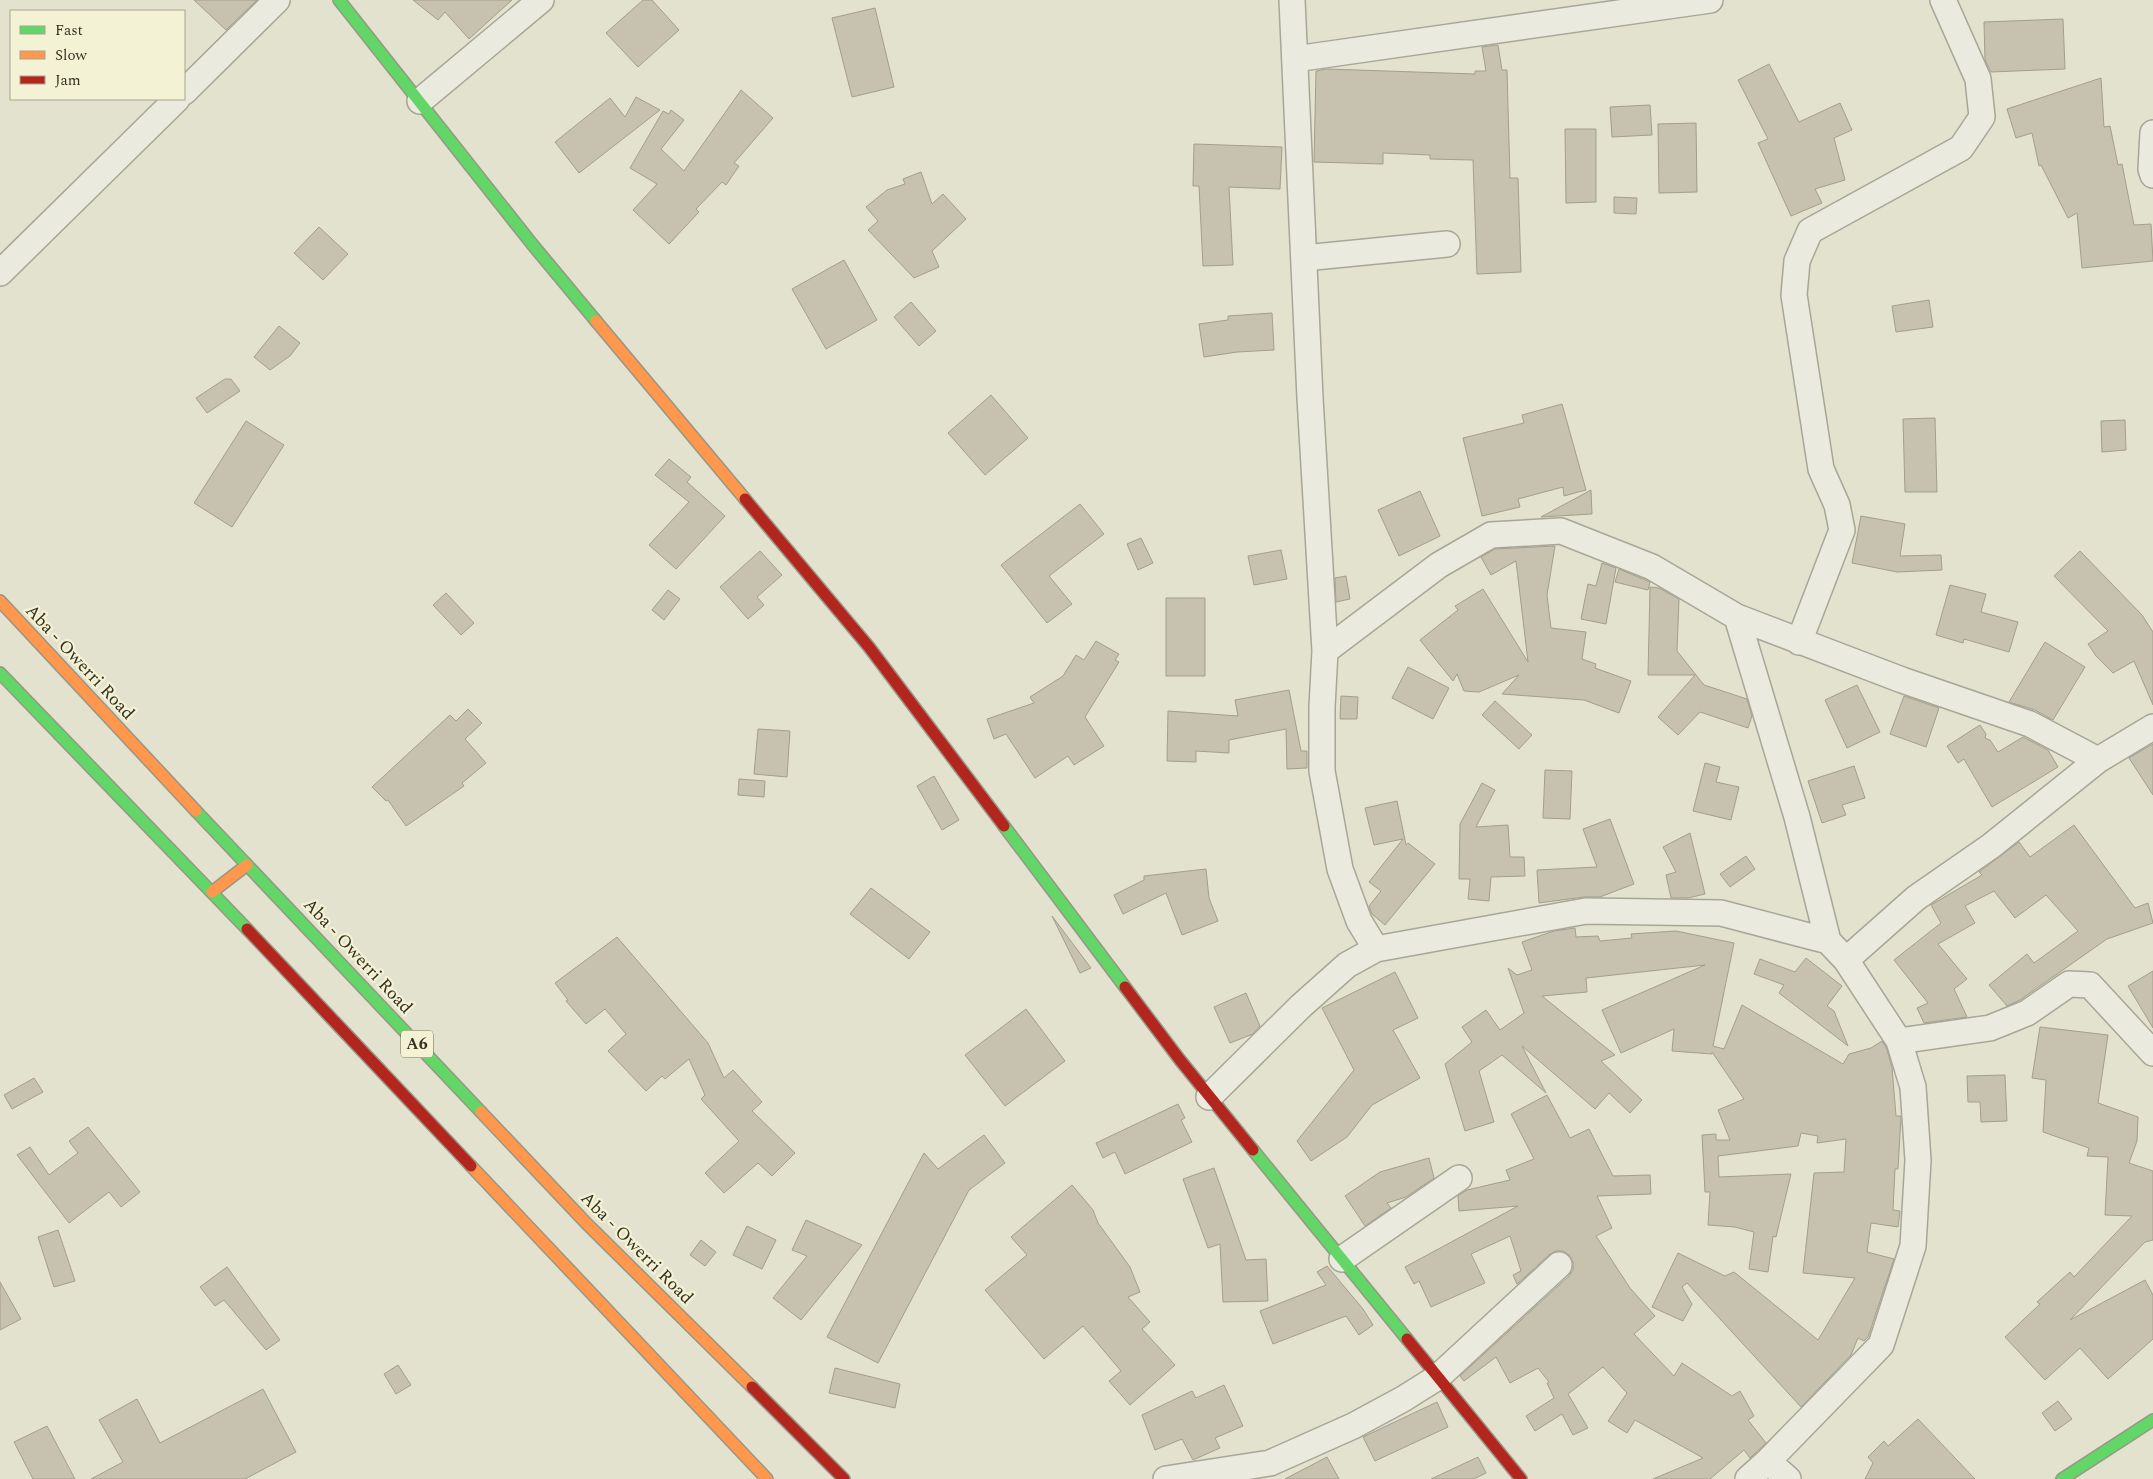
<svg xmlns="http://www.w3.org/2000/svg" width="2153" height="1479" viewBox="0 0 2153 1479" font-family="Spectral,serif">
	<rect width="100%" height="100%" fill="#e3e2ce"/>
	<!-- building -->
	<path fill="#c6c2af" stroke="#a39e8d" d="M194,0H257L226,30Z
		M413,0H512L469,39L445,12L438,20Z
		M643,0H652L679,30L638,67L606,33Z
		M875,8L894,87L852,97L832,18Z
		M2063,19L2065,69L1991,72L1985,60L1984,22Z
		M1498,45L1502,70H1507L1510,178H1518L1521,272L1477,274L1473,160L1430,159V155L1383,153V164L1314,162L1316,71L1327,69L1475,74V71H1486L1482,47Z
		M1769,64L1799,122L1840,103L1852,130L1834,138L1845,180L1815,189L1822,203L1791,216L1758,143L1768,139L1738,80Z
		M2101,78L2104,127L2110,126L2118,165L2122,164L2134,225L2151,224L2153,261L2082,268L2077,213L2068,218L2041,165L2039,166L2032,133L2016,138L2007,109Z
		M741,90L773,118L734,163L739,166L726,185L722,182L696,209L699,212L669,244L633,210L657,184L630,168L663,111L669,114L671,110L684,120L661,149L684,171Z
		M636,97L660,110L579,173L555,142L610,98L625,117Z
		M1650,105L1652,135L1612,137L1610,107Z
		M1696,123L1697,192L1659,193L1658,124Z
		M1565,129H1596V202L1566,203Z
		M1194,144L1282,147L1280,189L1229,187L1233,265L1203,266L1199,186H1193Z
		M921,172L932,204L943,194L966,219L932,251L939,267L914,278L868,230L878,221L866,207L887,190L905,184L903,179Z
		M1614,197L1637,198L1636,214L1614,213Z
		M319,227L348,254L323,280L294,253Z
		M844,260L877,320L826,349L792,289Z
		M1929,300L1933,327L1896,332L1892,306Z
		M911,302L936,331L919,346L894,317Z
		M1272,313L1274,350L1237,352L1204,357L1199,324L1228,320V316Z
		M279,326L300,343L290,356L270,370L254,357Z
		M225,379H231L240,391L207,413L196,398Z
		M991,395L1028,438L985,475L948,433Z
		M1562,404L1586,490L1564,496L1563,487L1518,499L1520,507L1482,516L1463,438L1524,423L1522,415Z
		M1935,418L1937,492H1905L1903,419Z
		M2125,420L2126,450L2102,452L2101,421Z
		M246,421L284,445L232,527L194,503Z
		M669,459L691,477L687,482L725,516L676,569L649,545L689,502L655,475Z
		M1591,490L1592,514L1541,517Z
		M1420,491L1440,536L1399,556L1378,510Z
		M1080,504L1104,534L1049,576L1072,604L1047,623L1001,565Z
		M1861,516L1905,524L1900,556L1941,555L1942,570L1897,572L1852,563Z
		M1141,538L1153,563L1138,570L1127,544Z
		M1555,546L1547,595L1551,628L1586,632L1582,659L1596,664L1595,668L1631,681L1619,713L1584,700L1502,694L1519,675L1479,692L1464,691L1457,674L1453,681L1420,640L1458,610L1455,606L1483,589L1528,662L1516,561L1491,575L1481,557L1495,549Z
		M1281,550L1287,579L1254,585L1248,556Z
		M760,551L782,575L757,597L764,605L748,619L720,587Z
		M2080,551L2142,615L2153,632V705L2134,661L2113,673L2096,656L2088,644L2108,631L2054,576Z
		M1602,563L1616,568L1606,624L1581,619L1588,584L1596,586Z
		M1619,569L1650,582L1648,590L1615,582Z
		M1346,576L1350,599L1336,602L1335,578Z
		M1950,585L1986,594L1981,612L2018,622L2009,652L1964,639L1963,643L1936,635Z
		M1650,587L1659,588L1679,599L1677,651L1704,685L1747,699L1752,716L1748,728L1700,712L1678,735L1658,717L1695,675H1648Z
		M668,590L680,599L664,620L652,610Z
		M446,593L474,623L461,635L433,605Z
		M1166,598H1205V676H1166Z
		M1096,641L1119,654L1115,660L1119,662L1085,717L1104,746L1074,765L1068,756L1035,778L1006,734L994,739L987,719L1034,703L1030,697L1063,676L1076,655L1084,660Z
		M2045,642L2085,667L2053,720L2035,710L2009,702Z
		M1408,667L1449,688L1433,719L1392,698Z
		M1857,685L1880,732L1847,748L1825,700Z
		M1289,690L1301,751H1307V768L1287,769L1286,729L1229,740V753L1196,751V762L1167,761L1168,711L1238,716L1235,700Z
		M1341,696L1358,697L1357,719H1340Z
		M1904,696L1939,708L1926,747L1890,734Z
		M1495,701L1532,735L1519,749L1482,715Z
		M468,709L482,723L465,739L486,763L462,783L464,786L406,826L388,800L386,801L372,787L450,715L456,721Z
		M1980,725L1986,734L1985,738L1990,740L1998,752L2023,737L2048,750L2058,767L1992,807L1964,759L1958,763L1947,746Z
		M758,729L790,731L787,777L754,774Z
		M2153,744V795L2129,758Z
		M1705,763L1720,767L1716,782L1739,787L1731,820L1693,811Z
		M1854,766L1865,798L1842,805L1846,815L1822,823L1808,781Z
		M1545,770L1572,771L1570,819L1543,818Z
		M934,776L959,820L942,830L917,786Z
		M739,779L765,781L764,797L738,795Z
		M1482,783L1495,790L1476,827L1508,825L1510,857H1524L1525,876L1491,877L1489,901L1468,899L1470,879H1459L1460,824Z
		M1397,801L1406,845L1408,843L1435,864L1385,925L1372,914L1369,906L1381,891L1369,882L1403,839L1374,845L1365,808Z
		M1610,819L1634,884L1600,897H1584L1539,903L1537,870L1597,867L1583,829Z
		M2074,825L2135,908L2148,903L2153,923L2107,939L2020,1000L2007,1006L1989,985L2027,954L2034,963L2078,931L2046,895L2015,918L1994,891L1965,906L1975,923L1938,944L1967,979L1954,989L1967,1017L1924,1023L1917,1008L1928,1003L1894,960L1941,923L1931,905L1982,875L1979,872L2019,842L2030,857Z
		M1690,833L1705,894L1688,898H1671L1666,875L1676,872L1663,847Z
		M1746,856L1755,869L1730,887L1720,874Z
		M1206,869L1209,898L1218,921L1182,935L1166,893L1123,914L1114,895L1144,880V876Z
		M871,888L930,932L909,959L850,914Z
		M1052,916L1091,968L1080,973Z
		M1575,928L1576,937L1598,936L1600,941L1632,938L1631,934L1676,931L1734,943L1713,1046L1724,1049L1742,1005L1843,1064L1849,1054L1871,1048L1882,1041L1886,1047L1892,1067L1896,1116H1901L1898,1169H1895L1893,1210L1900,1211L1898,1227L1871,1223L1867,1252L1894,1259L1868,1337L1864,1341L1858,1338L1851,1355L1801,1407L1687,1283L1682,1287L1692,1304L1683,1321L1652,1307L1678,1253L1725,1276L1734,1272L1818,1340L1855,1278L1803,1273L1814,1173L1844,1172L1846,1139L1817,1143L1818,1136L1801,1133L1798,1146L1718,1156L1719,1177L1791,1174L1776,1237L1773,1236L1768,1272L1749,1269L1754,1232L1735,1227L1708,1225L1710,1192H1705L1702,1135L1716,1134V1140H1730L1718,1110L1744,1099L1712,1052V1054L1672,1051L1674,1029L1621,1053L1602,1010L1705,965L1586,978L1587,992L1542,996L1615,1055L1601,1061L1642,1100L1630,1113L1609,1093L1595,1109L1522,1046L1546,1093L1502,1055L1479,1071L1494,1122L1465,1131L1445,1064L1472,1042L1462,1027L1486,1010L1500,1030L1524,1013L1508,968L1517,975L1532,970L1522,942L1554,931Z
		M617,937L708,1043L724,1078L733,1070L762,1102L752,1111L795,1153L772,1176L758,1163L724,1193L705,1173L739,1141L701,1099L705,1095L689,1059L665,1079L662,1076L646,1091L608,1051L626,1034L605,1009L586,1024L566,1001L568,1000L555,983Z
		M1806,958L1842,986L1827,1006L1834,1011L1848,1046L1779,993L1784,985L1754,974L1760,959L1795,972Z
		M2153,971V1028L2128,986Z
		M1395,972L1418,1018L1393,1030L1420,1078L1372,1105L1347,1137L1311,1161L1297,1141L1354,1070L1322,1008Z
		M1246,993L1260,1026L1253,1034L1230,1043L1214,1007Z
		M1026,1009L1065,1061L1005,1106L965,1055Z
		M2040,1027L2108,1035L2098,1103L2138,1117L2137,1141L2129,1163L2153,1171V1240L2145,1242L2070,1320L2145,1280L2153,1295V1339L2108,1379L2080,1348L2045,1380L2005,1337L2040,1304L2037,1302L2070,1272L2074,1277L2132,1216L2105,1215L2108,1157L2087,1156L2089,1148L2043,1132L2046,1080L2032,1078Z
		M2005,1075L2007,1121L1981,1122L1980,1102H1968L1967,1076Z
		M34,1078L43,1092L12,1109L4,1095Z
		M1547,1095L1570,1138L1589,1129L1613,1176L1650,1175L1651,1194L1597,1196L1612,1228L1596,1236L1630,1288L1655,1316L1634,1334L1674,1376L1682,1363L1732,1396L1740,1391L1754,1416L1748,1420L1766,1443L1750,1458L1744,1450L1710,1479H1653L1703,1458L1635,1420L1627,1433L1608,1421L1627,1393L1603,1367L1568,1394L1588,1428L1573,1435L1562,1414L1535,1431L1526,1416L1554,1398L1547,1383L1549,1382L1538,1368L1510,1383L1496,1357L1464,1381L1460,1376L1569,1276L1573,1270V1262L1569,1255L1563,1251H1556L1550,1254L1517,1284L1513,1275L1521,1271L1510,1236L1471,1254L1485,1283L1431,1307L1419,1281L1414,1284L1405,1267L1518,1206L1459,1211L1458,1196L1467,1190L1510,1180L1506,1170L1534,1159L1511,1114Z
		M1178,1104L1185,1118L1181,1120L1192,1142L1125,1174L1115,1152L1103,1158L1096,1143Z
		M88,1127L140,1192L121,1207L109,1192L69,1223L17,1155L30,1147L49,1175L78,1153L69,1141Z
		M984,1135L1005,1163L969,1190L878,1363L827,1337L924,1153L938,1169Z
		M1429,1158L1434,1178L1406,1197L1387,1203L1391,1208L1365,1226L1345,1196L1380,1172Z
		M1214,1168L1246,1260L1266,1259L1268,1301L1223,1302L1220,1244L1208,1248L1183,1179Z
		M1072,1185L1093,1210L1098,1223L1130,1267L1140,1292L1128,1297L1150,1322L1142,1329L1175,1365L1130,1405L1109,1381L1121,1371L1083,1326L1044,1359L985,1290L1027,1255L1011,1237Z
		M806,1220L862,1245L801,1320L773,1298L807,1256L792,1250Z
		M747,1226L776,1240L762,1269L733,1255Z
		M58,1230L75,1281L54,1287L38,1237Z
		M701,1240L716,1252L705,1266L690,1255Z
		M1327,1266L1363,1309L1373,1325L1359,1335L1346,1316L1273,1344L1260,1311L1326,1285L1317,1272Z
		M227,1267L280,1340L266,1350L224,1300L215,1306L200,1287Z
		M0,1282L21,1319L0,1330Z
		M398,1365L411,1385L396,1394L384,1374Z
		M835,1368L900,1384L895,1408L829,1393Z
		M1224,1385L1243,1426L1215,1438L1220,1448L1193,1460L1182,1439L1155,1450L1142,1415L1192,1391L1196,1398Z
		M263,1389L296,1452L245,1479H91L123,1462L99,1420L137,1399L160,1443Z
		M2058,1401L2072,1419L2055,1431L2042,1413Z
		M1437,1402L1448,1427L1375,1461L1363,1437Z
		M1918,1419L1975,1479H1865L1873,1463L1868,1457L1884,1441L1888,1446Z
		M47,1426L75,1479H33L14,1442Z
		M1327,1457L1339,1479H1285Z
		M1478,1457L1486,1473L1474,1479H1431Z"/>
	<g fill="none" stroke-linecap="round" stroke-linejoin="round">
		<!-- street casing -->
		<g stroke="#a8a697" stroke-width="28">
			<path id="street" d="M1292,0L1310,398L1325,651
				M1295,59L1710,0
				M184,92L277,0
				M420,101L541,0
				M2153,133L2151,169L2153,175
				M1304,258L1447,244
				M0,273L177,99
				M1737,617L1902,680L2030,724L2098,760
				M1799,642L1842,530L1837,505L1821,469L1794,295L1797,261L1810,231L1961,148L1982,117L1978,79L1943,0
				M1376,949L1359,921L1340,869L1322,771V707L1325,651L1439,565L1491,535L1561,531L1652,567L1737,617L1797,817L1828,941
				M1846,960L1916,898L1991,846L2098,760L2153,727
				M1899,1041L1990,1028L2027,1013L2069,984L2090,985L2153,1053
				M1209,1097L1301,1006L1347,965L1376,949L1586,911L1721,913L1828,941L1846,960L1899,1041L1913,1087L1918,1160L1913,1246L1881,1345L1768,1461L1748,1479
				M1342,1259L1459,1178
				M1768,1461L1788,1479
				M1166,1479L1270,1463L1353,1426L1403,1399L1438,1377L1559,1265"/>
		</g>
		<!-- fast casing -->
		<g stroke="#989687" stroke-width="14">
			<path id="fast" d="M339,0L532,244L596,321
				M0,673L247,929
				M196,811L481,1112
				M1004,826L1125,987
				M1253,1150L1407,1339
				M2062,1479L2153,1420"/>
		</g>
		<!-- slow casing -->
		<g stroke="#989687" stroke-width="14">
			<path id="slow" d="M596,321L745,499
				M0,601L196,811
				M212,892L247,865
				M481,1112L587,1224L752,1387
				M471,1166L767,1479"/>
		</g>
		<!-- jam casing -->
		<g stroke="#989687" stroke-width="14">
			<path id="jam" d="M745,499L869,647L1004,826
				M247,929L471,1166
				M1125,987L1180,1060L1253,1150
				M1407,1339L1521,1479
				M752,1387L844,1479"/>
		</g>
		<!-- street -->
		<use href="#street" stroke="#ebeadf" stroke-width="25"/>
		<!-- fast -->
		<use href="#fast" stroke="#63d668" stroke-width="11"/>
		<!-- slow -->
		<use href="#slow" stroke="#ff974d" stroke-width="11"/>
		<!-- jam -->
		<use href="#jam" stroke="#b3261e" stroke-width="11"/>
	</g>
	<g text-anchor="middle" dominant-baseline="central" stroke-width="4.5" stroke-linejoin="round" paint-order="stroke">
		<!-- shield labels -->
		<rect fill="#f3f2d5" stroke="#6f6a56" stroke-width="1" x="401" y="1030.5" width="32" height="27" rx="4"/>
		<g font-size="16" font-weight="bold" fill="#363020">
			<text x="417" y="1044">A6</text>
		</g>
		<!-- street labels -->
		<g font-size="18" fill="#363020" stroke="#f3f2d5">
			<text transform="translate(80 662) rotate(47)">Aba - Owerri Road</text>
			<text transform="translate(358 956) rotate(47)">Aba - Owerri Road</text>
			<text transform="translate(637 1248) rotate(45)">Aba - Owerri Road</text>
		</g>
	</g>
	<!-- legend -->
	<rect x="10" y="10" width="175" height="90" fill="#f3f2d5" stroke="#a7a48d"/>
	<rect x="20" y="26" width="25" height="8" fill="#63d668" stroke="#a7a48d"/>
	<text x="55" y="35" font-size="15" fill="#363020">Fast</text>
	<rect x="20" y="51" width="25" height="8" fill="#ff974d" stroke="#a7a48d"/>
	<text x="55" y="60" font-size="15" fill="#363020">Slow</text>
	<rect x="20" y="76" width="25" height="8" fill="#b3261e" stroke="#a7a48d"/>
	<text x="55" y="85" font-size="15" fill="#363020">Jam</text>
</svg>
